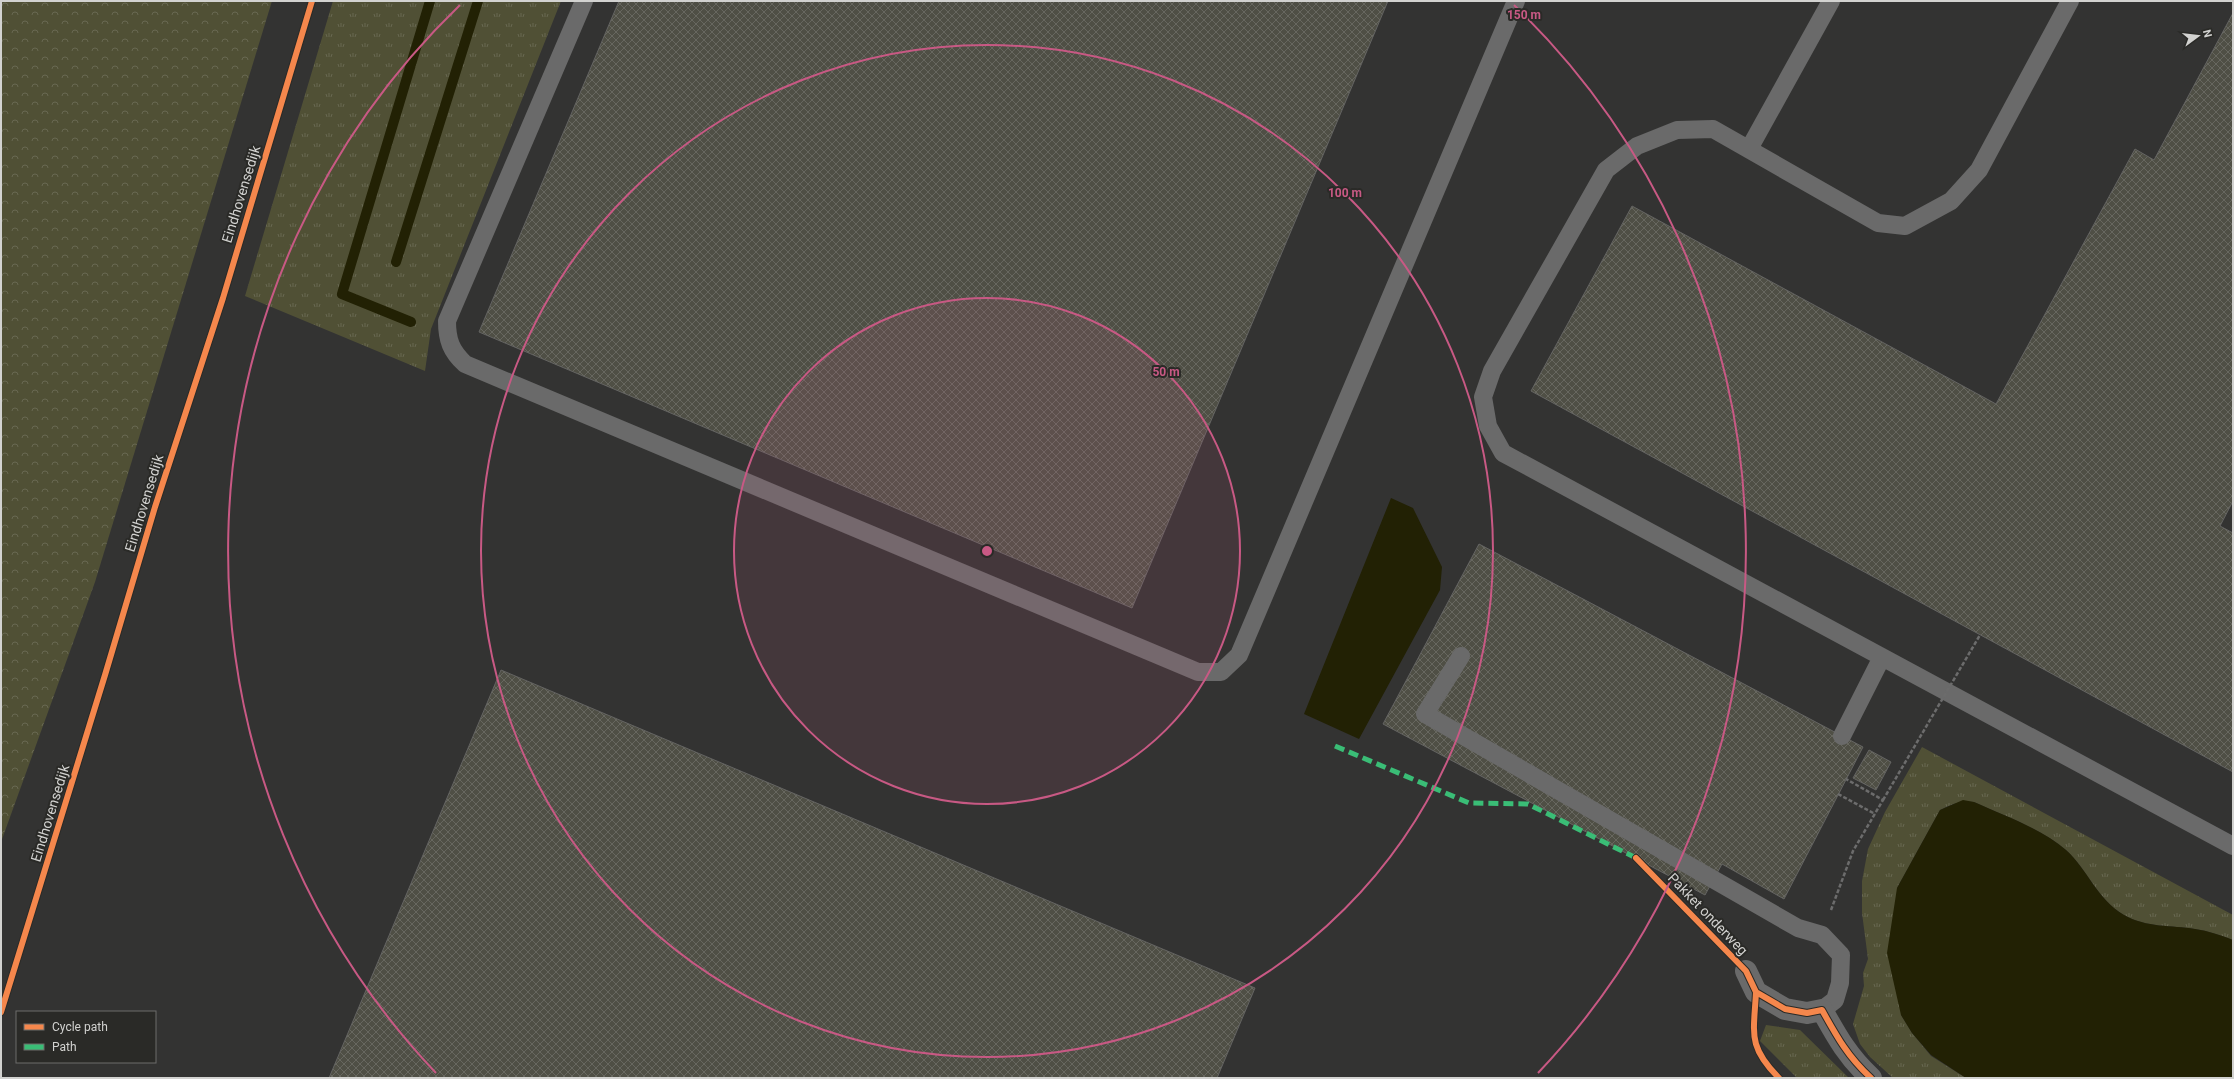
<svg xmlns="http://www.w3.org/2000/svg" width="2234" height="1079" viewBox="0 0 2234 1079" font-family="Roboto,sans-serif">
	<defs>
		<pattern id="grass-tufts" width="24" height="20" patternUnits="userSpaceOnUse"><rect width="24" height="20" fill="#505035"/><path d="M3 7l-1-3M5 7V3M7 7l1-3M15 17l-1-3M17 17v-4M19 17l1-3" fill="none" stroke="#686851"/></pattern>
		<pattern id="forest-crowns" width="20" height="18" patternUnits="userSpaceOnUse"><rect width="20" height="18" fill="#505035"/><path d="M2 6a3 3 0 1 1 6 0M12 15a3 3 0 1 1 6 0" fill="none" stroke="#686851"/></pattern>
		<pattern id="building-cross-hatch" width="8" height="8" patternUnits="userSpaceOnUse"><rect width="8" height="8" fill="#4f4f45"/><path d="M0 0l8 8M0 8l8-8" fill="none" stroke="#67675f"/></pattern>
	</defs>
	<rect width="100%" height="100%" fill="#333332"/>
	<!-- grass -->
	<path fill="url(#grass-tufts)" d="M333,1H561L431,329L425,371L245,296Z
		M1922,747L2233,915V940C2221,935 2208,931 2195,929C2171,925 2147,928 2124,915C2097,899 2088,870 2066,850C2042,829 2003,815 1974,802C1960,800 1952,804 1940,810L1897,888L1901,1015L1912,1033L1931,1056L1966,1078H1893L1870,1057L1860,1044L1853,1024L1864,986L1863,973L1868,959L1862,913V881L1868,849L1885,812Z
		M1766,1025L1800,1030L1849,1078H1797L1760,1041Z"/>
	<!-- forest -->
	<path fill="url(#forest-crowns)" d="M1,1H272L95,582L1,842Z"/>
	<!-- water -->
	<path fill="#222104" d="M1391,498L1413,508L1442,567L1440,590L1359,739L1304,714Z
		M1963,800L1974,802C2003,815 2042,829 2066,850C2088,870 2096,898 2124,915C2147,928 2171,925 2195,929C2208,931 2221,935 2233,940V1078H1966L1931,1055L1912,1033L1901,1015L1887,953L1897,888L1940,810Z"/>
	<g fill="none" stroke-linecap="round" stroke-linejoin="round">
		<!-- stream -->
		<path stroke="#222104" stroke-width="10" d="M396,262L478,1
			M411,322L342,294L430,1"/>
	</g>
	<!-- building -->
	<path fill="url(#building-cross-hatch)" stroke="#646462" d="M619,1H1388L1132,608L479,332Z
		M2233,13V501L2220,526L2233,533V772L1531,391L1632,206L1996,404L2135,149L2154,160Z
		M1479,544L1863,747L1784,899L1722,864L1705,895L1383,724Z
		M501,670L1255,988L1217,1078H329Z
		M1869,750L1891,762L1876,790L1853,778Z"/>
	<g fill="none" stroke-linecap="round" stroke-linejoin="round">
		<!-- path -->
		<path stroke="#6c6c6c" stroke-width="2.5" stroke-dasharray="4 2" stroke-linecap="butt" d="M1838,794L1875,814
			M1831,910L1853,851L1883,800L1846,779"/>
		<!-- lane -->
		<path stroke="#6a6a6a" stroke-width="18" d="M584,1L447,321C447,340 451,351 465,364L1198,672H1221L1239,655L1516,1
			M2070,1L1979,170L1951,201L1905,226L1878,223L1713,129L1677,130L1637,146L1606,170L1492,371L1483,397L1488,426L1503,453L2233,846
			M1749,149L1831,1
			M1461,656L1425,714L1798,928L1822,935L1841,955L1840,983L1835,1000L1822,1010
			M1842,736L1882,657"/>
		<!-- street -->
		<path stroke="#6a6a6a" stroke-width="22" d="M1746,971L1756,992L1785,1009L1807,1013L1822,1010C1837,1037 1848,1057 1871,1078"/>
		<!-- path-bridge -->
		<path stroke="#6c6c6c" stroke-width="2.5" stroke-dasharray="4 2" stroke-linecap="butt" d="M1883,800L1980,635"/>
		<!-- quiet -->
		<path stroke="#3abd76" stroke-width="5" stroke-dasharray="10 5" stroke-linecap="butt" d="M1335,746L1469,803L1528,804L1636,858"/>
		<!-- cycleway casing -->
		<g stroke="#2a2a27" stroke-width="8">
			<path id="cycleway" d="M1636,858L1746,971L1756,992L1785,1009L1807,1013L1822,1010C1837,1037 1848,1057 1871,1078
				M1756,992C1754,1033 1747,1046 1779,1078
				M1,1012L105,675L155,507L223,298L312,1"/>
		</g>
		<!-- cycleway -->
		<use href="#cycleway" stroke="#f5874c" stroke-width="6"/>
	</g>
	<!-- distance rings -->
	<circle cx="987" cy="551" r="253" fill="#c85984" fill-opacity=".12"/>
	<g fill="none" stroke="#c85984" stroke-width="2">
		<circle cx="987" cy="551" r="253"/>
		<circle cx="987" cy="551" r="506"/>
		<path d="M436 1073A759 759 0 0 1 460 5M1514 5A759 759 0 0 1 1538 1073"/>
	</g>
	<g text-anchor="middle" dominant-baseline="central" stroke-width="4" stroke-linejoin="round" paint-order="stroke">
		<!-- street labels -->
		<g font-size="14" fill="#d2d2d0" stroke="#2a2a27">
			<text transform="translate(241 194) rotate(-73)">Eindhovensedijk</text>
			<text transform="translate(144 503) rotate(-73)">Eindhovensedijk</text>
			<text transform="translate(50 813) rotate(-73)">Eindhovensedijk</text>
			<text transform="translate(1708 914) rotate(46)">Pakket onderweg</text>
		</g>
	</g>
	<circle cx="987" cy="551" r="6" fill="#c85984" stroke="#2a2a27" stroke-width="2"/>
	<g font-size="12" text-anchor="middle" font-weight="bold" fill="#c85984" stroke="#2a2a27" stroke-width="4" stroke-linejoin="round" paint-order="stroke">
		<text x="1524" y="19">150 m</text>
		<text x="1345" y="197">100 m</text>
		<text x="1166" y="376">50 m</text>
	</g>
	<!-- border -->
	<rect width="2234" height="1079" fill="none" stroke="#d2d2d0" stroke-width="4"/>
	<!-- legend -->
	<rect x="16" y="1011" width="140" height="52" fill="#2a2a27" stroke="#6d6d6b"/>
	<rect x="24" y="1024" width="20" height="6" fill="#f5874c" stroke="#6d6d6b"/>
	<text x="52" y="1031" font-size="12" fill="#d2d2d0">Cycle path</text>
	<rect x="24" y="1044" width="20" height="6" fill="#3abd76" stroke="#6d6d6b"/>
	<text x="52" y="1051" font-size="12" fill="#d2d2d0">Path</text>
	<!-- north arrow -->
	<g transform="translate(2198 36) rotate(75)" stroke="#2a2a27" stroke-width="3" paint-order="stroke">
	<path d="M0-3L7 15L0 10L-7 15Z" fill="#d2d2d0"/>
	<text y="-6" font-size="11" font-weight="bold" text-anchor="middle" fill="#d2d2d0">N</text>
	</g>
</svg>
